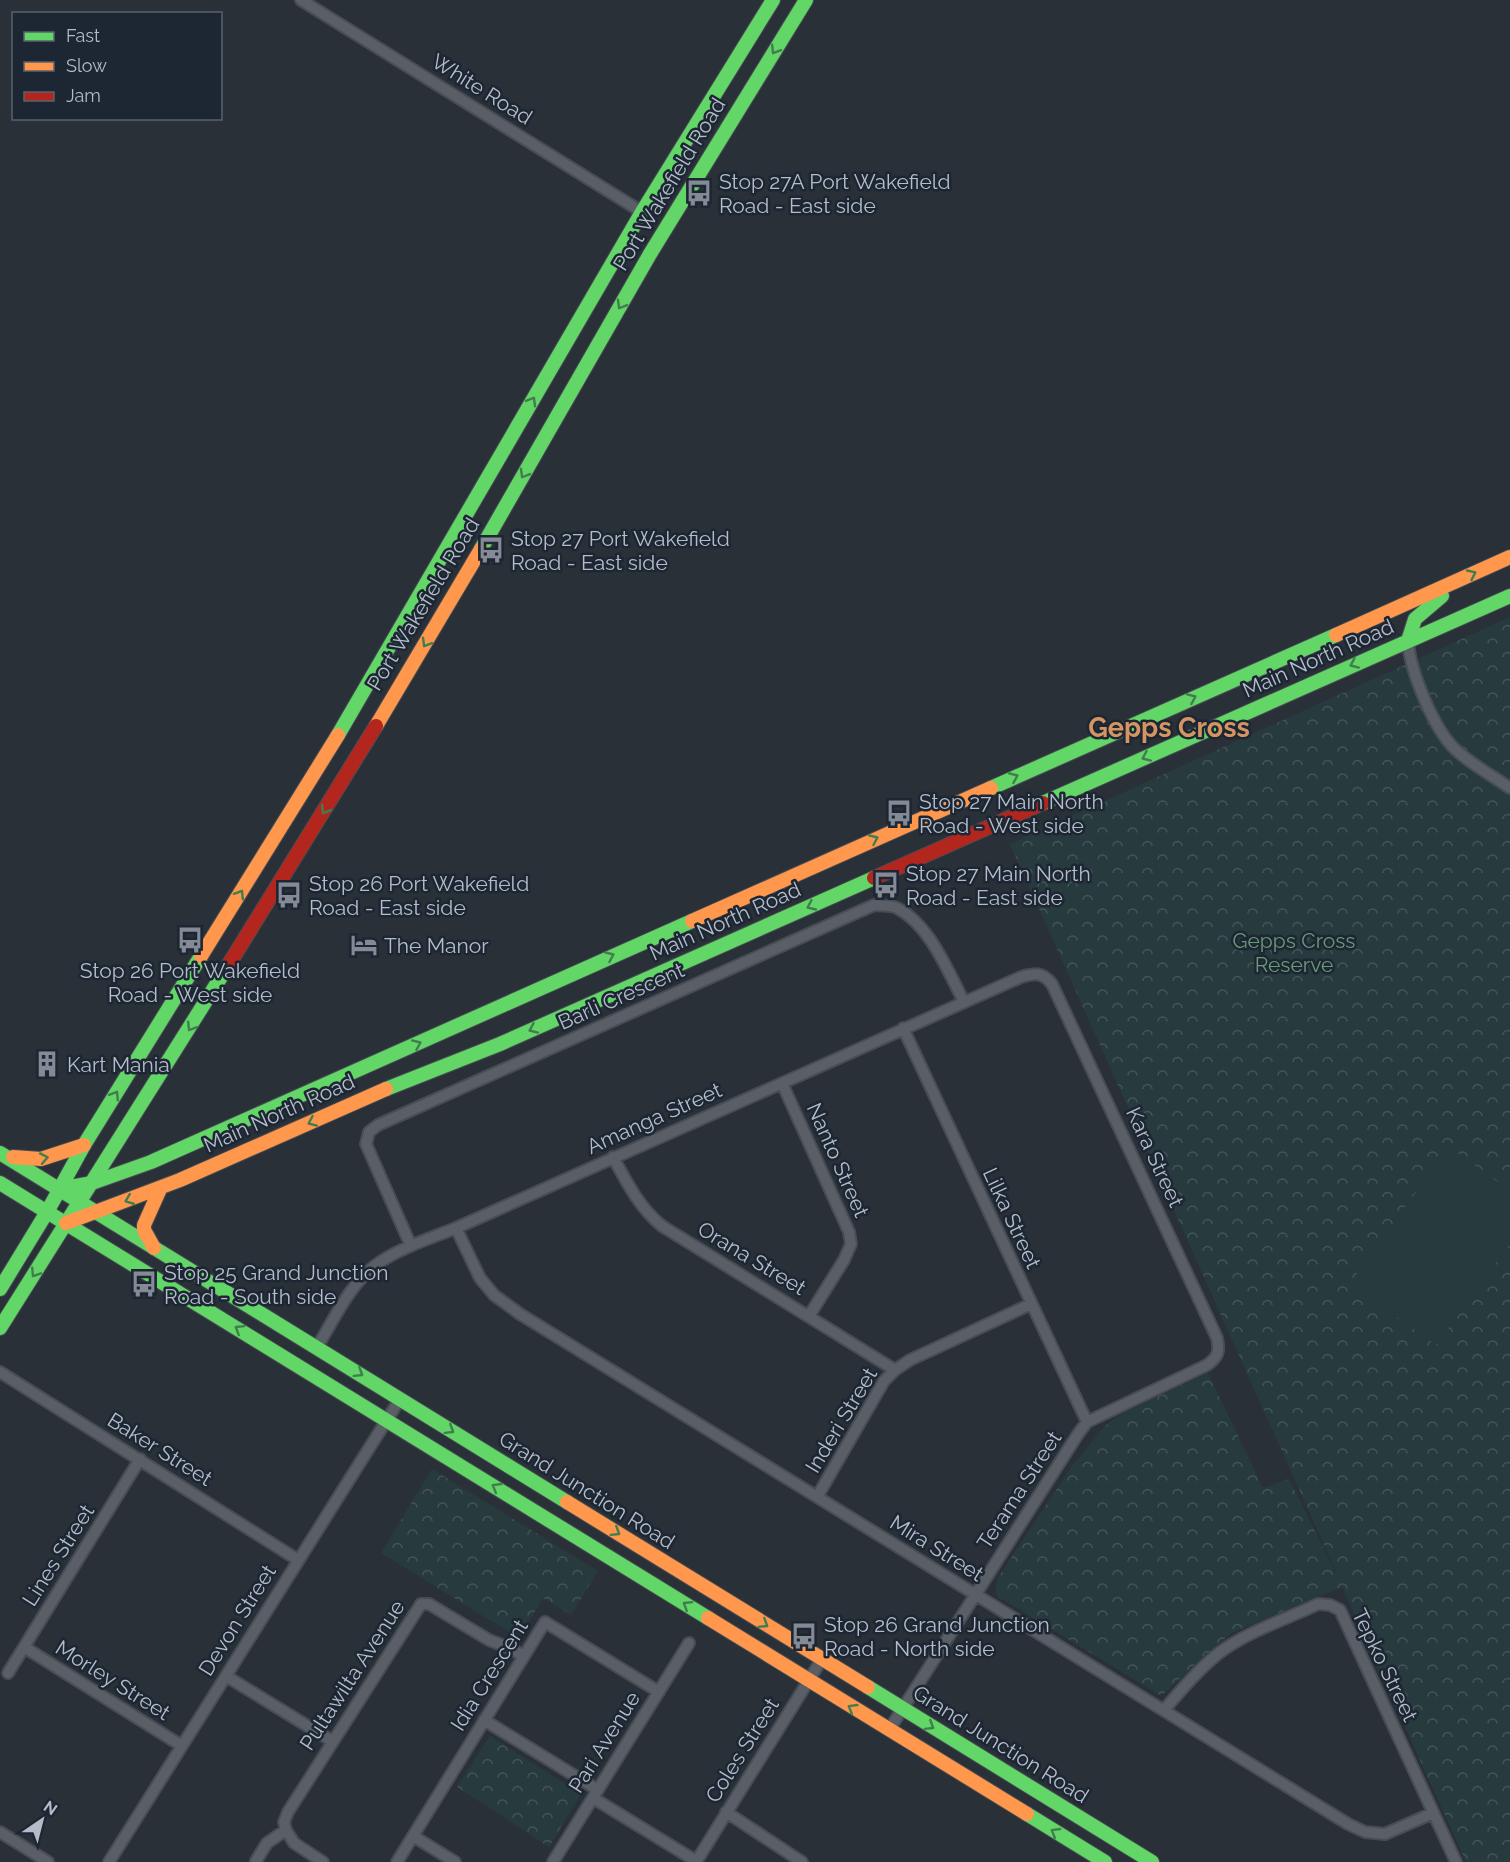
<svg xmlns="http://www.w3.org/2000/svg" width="1510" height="1862" viewBox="0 0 1510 1862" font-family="Raleway,sans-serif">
	<defs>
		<pattern id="park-crowns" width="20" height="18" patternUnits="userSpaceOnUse" patternTransform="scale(1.5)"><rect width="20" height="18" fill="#273a3e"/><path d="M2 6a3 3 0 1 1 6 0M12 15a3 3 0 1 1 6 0" fill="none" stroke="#445559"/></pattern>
	</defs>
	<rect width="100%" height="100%" fill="#2a3038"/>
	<!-- park -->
	<path fill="url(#park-crowns)" d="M1510,617V1862H1466L1342,1587L1231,1633L1164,1693L1160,1695L997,1596L995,1590L999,1576L1072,1466L1105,1426L1119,1415L1208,1373L1263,1488L1289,1479L1341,1583L1010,844Z
		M432,1469L598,1571L571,1615L543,1598L519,1638L381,1553Z
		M490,1736L581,1794L549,1847L457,1787Z"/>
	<!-- garden -->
	<path fill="#273a3e" d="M1449,1147L1510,1191V1244L1436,1345L1350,1283Z"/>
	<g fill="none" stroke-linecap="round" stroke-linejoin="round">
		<!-- street casing -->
		<g stroke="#484c53" stroke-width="14">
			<path id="street" d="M301,0L642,212
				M1408,641C1410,671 1434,730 1456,750C1472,765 1493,776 1510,788
				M903,1028L1087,1422
				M782,1083L849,1232L851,1244L844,1260L809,1316
				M613,1157C627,1183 639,1207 662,1226L895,1370
				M456,1228L480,1278L494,1295L520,1314L1348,1824L1365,1832L1385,1834L1433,1813
				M411,1246L366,1144L369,1132L378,1125L874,905C881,906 891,905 897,908C929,924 948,971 964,1002
				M317,1347C335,1318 351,1281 380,1262C403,1247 431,1238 456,1228L1021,977C1036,973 1042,972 1052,984L1217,1338C1220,1352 1218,1357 1207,1365L1087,1422L1078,1434L889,1730
				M0,1372L298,1560
				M817,1497L884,1381L895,1370L910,1360L1031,1304
				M24,1647L182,1746
				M8,1673L140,1459
				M226,1676L332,1741
				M1164,1710C1181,1690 1198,1670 1219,1653C1246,1632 1287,1619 1318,1604L1330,1605L1340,1610L1456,1862
				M484,1720L598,1790
				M593,1798L696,1861
				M726,1812L802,1862
				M286,1830L294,1843L323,1862
				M0,1832L48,1862
				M413,1836L455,1862
				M256,1861L267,1843L286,1830L284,1822L288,1812L421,1604H429L489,1640L512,1649L523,1656
				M109,1862L400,1399
				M397,1862L545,1622L659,1692
				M553,1862L689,1643
				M696,1862L822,1659"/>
		</g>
		<!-- fast casing -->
		<g stroke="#474c53" stroke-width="16">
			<path id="fast" d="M481,549L650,254L806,0
				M1408,641L1415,619L1442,596
				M338,735L642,212L773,0
				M991,788L1336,635
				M1043,803L1510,596
				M386,1089L500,1044L874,878
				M0,1153L567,1502
				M0,1183L708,1618
				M59,1189L92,1183L151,1162L692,921
				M0,1289L47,1212L84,1145L201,956
				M0,1328L226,969
				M868,1687L1152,1862
				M1027,1814L1105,1862"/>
		</g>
		<!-- slow casing -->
		<g stroke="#474c53" stroke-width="16">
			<path id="slow" d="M1336,635L1510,557
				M376,726L481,549
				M692,921L991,788
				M201,956L338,735
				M13,1157L41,1159L84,1145
				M66,1223L180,1180L386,1089
				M154,1248L144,1230V1225L161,1187
				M567,1502L868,1687
				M708,1618L1027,1814"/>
		</g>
		<!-- jam casing -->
		<g stroke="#474c53" stroke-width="16">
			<path id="jam" d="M874,878L1043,803
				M226,969L376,726"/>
		</g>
		<!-- street -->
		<use href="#street" stroke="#5a5e66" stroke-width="10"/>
		<!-- fast -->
		<use href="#fast" stroke="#63d668" stroke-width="14"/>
		<!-- slow -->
		<use href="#slow" stroke="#ff974d" stroke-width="14"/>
		<!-- jam -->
		<use href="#jam" stroke="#b3261e" stroke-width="14"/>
	</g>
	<!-- one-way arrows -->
	<defs><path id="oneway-chevron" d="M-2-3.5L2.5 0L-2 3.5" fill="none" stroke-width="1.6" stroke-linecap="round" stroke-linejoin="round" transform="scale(1.5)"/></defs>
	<g stroke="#407e4e">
		<use href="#oneway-chevron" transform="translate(775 50) rotate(122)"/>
		<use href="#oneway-chevron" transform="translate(621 305) rotate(120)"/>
		<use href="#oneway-chevron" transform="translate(532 401) rotate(-60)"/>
		<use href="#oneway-chevron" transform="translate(524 474) rotate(120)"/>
		<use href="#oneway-chevron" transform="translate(1472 574) rotate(-25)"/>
		<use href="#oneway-chevron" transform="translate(426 643) rotate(121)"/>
		<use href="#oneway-chevron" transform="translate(1354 664) rotate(156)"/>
		<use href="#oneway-chevron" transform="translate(1192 698) rotate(-24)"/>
		<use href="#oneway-chevron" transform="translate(1146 757) rotate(156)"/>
		<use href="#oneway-chevron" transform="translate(1014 777) rotate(-24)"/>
		<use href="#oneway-chevron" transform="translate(325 810) rotate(121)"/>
		<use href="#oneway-chevron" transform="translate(874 839) rotate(-24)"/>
		<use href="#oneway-chevron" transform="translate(240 894) rotate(-58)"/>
		<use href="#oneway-chevron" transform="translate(811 906) rotate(155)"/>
		<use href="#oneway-chevron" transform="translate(610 956) rotate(-24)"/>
		<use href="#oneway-chevron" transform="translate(191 1027) rotate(122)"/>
		<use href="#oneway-chevron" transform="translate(533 1029) rotate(156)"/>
		<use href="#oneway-chevron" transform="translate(417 1044) rotate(-24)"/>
		<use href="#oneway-chevron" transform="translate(115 1095) rotate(-58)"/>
		<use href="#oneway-chevron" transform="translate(312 1122) rotate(156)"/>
		<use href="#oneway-chevron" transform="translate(44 1158) rotate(-11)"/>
		<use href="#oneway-chevron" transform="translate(129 1200) rotate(158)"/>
		<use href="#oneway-chevron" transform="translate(35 1273) rotate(123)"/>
		<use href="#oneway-chevron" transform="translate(239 1329) rotate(-148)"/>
		<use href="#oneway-chevron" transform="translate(359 1373) rotate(32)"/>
		<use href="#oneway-chevron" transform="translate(450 1430) rotate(32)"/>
		<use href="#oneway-chevron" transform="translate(496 1487) rotate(-149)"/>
		<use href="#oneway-chevron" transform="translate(616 1532) rotate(32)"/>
		<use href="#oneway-chevron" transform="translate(687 1605) rotate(-148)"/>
		<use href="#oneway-chevron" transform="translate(764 1624) rotate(32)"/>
		<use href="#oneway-chevron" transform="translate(852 1708) rotate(-149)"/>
		<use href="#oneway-chevron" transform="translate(930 1726) rotate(32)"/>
		<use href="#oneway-chevron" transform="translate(1055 1832) rotate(-149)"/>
	</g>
	<!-- icons -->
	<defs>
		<g id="bus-bare" transform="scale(2.07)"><path d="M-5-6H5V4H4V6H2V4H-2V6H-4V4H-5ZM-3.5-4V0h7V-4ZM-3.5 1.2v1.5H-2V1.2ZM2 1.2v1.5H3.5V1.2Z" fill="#848b96" stroke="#1d2633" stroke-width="2.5" paint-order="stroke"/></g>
		<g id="hotel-bare" transform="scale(2.07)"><path d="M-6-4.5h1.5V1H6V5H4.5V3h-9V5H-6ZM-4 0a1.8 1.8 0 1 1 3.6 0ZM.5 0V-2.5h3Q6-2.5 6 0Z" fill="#848b96" stroke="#1d2633" stroke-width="2.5" paint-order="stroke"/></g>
		<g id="building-bare" transform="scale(2.07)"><path d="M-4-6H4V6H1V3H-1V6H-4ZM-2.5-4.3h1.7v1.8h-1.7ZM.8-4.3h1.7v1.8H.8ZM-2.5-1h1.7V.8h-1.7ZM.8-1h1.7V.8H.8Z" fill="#848b96" stroke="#1d2633" stroke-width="2.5" paint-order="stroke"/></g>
	</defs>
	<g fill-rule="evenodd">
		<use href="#bus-bare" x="699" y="193"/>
		<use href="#bus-bare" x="491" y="550"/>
		<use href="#bus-bare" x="899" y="813"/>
		<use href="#bus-bare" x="886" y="885"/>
		<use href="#bus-bare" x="289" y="895"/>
		<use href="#bus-bare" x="190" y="940"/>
		<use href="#hotel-bare" x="364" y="945"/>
		<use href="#building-bare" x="47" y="1064"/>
		<use href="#bus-bare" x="144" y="1284"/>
		<use href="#bus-bare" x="804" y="1636"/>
	</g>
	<g text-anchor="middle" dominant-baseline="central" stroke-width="5" stroke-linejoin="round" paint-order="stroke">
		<!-- street labels -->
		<g font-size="21" fill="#b4bcc9" stroke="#1d2633">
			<text transform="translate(482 89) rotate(32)">White Road</text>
			<text transform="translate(669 184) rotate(-59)">Port Wakefield Road</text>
			<text transform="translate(423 604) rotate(-59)">Port Wakefield Road</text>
			<text transform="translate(1318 658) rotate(-24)">Main North Road</text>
			<text transform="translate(725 921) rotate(-24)">Main North Road</text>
			<text transform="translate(621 996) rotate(-24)">Barli Crescent</text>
			<text transform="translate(279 1113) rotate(-24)">Main North Road</text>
			<text transform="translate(654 1118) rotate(-24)">Amanga Street</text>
			<text transform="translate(1155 1157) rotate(65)">Kara Street</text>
			<text transform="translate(838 1160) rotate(66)">Nanto Street</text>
			<text transform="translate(1012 1218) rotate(65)">Lilka Street</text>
			<text transform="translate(752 1258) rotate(31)">Orana Street</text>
			<text transform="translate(841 1420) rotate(-59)">Inderi Street</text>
			<text transform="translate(160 1449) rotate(32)">Baker Street</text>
			<text transform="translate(587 1490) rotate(32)">Grand Junction Road</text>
			<text transform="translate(1019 1490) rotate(-57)">Terama Street</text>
			<text transform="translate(937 1548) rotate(32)">Mira Street</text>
			<text transform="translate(58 1555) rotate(-58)">Lines Street</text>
			<text transform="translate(237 1620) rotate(-58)">Devon Street</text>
			<text transform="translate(1385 1665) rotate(64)">Tepko Street</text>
			<text transform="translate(352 1675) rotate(-57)">Pultawilta Avenue</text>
			<text transform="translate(489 1675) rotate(-58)">Idia Crescent</text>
			<text transform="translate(113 1680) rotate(32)">Morley Street</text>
			<text transform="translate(604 1742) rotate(-58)">Pari Avenue</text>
			<text transform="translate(1001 1744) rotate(32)">Grand Junction Road</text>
			<text transform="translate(742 1750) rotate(-58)">Coles Street</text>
		</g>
		<!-- poi labels -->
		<g font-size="21" fill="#b4bcc9" stroke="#1d2633" text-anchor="start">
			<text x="719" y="181">Stop 27A Port Wakefield<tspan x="719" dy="24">Road - East side</tspan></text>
			<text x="511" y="538">Stop 27 Port Wakefield<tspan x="511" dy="24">Road - East side</tspan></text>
			<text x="919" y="801">Stop 27 Main North<tspan x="919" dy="24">Road - West side</tspan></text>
			<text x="906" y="873">Stop 27 Main North<tspan x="906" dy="24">Road - East side</tspan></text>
			<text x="309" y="883">Stop 26 Port Wakefield<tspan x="309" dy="24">Road - East side</tspan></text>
			<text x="384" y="945">The Manor</text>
			<text x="190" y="970" text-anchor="middle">Stop 26 Port Wakefield<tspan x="190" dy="24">Road - West side</tspan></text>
			<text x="67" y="1064">Kart Mania</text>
			<text x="164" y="1272">Stop 25 Grand Junction<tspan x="164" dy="24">Road - South side</tspan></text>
			<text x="824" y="1624">Stop 26 Grand Junction<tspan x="824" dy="24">Road - North side</tspan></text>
		</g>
		<!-- park labels -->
		<g font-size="21" fill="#6b9a76" stroke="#1d2633">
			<text x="1294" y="940">Gepps Cross<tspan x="1294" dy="24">Reserve</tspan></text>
		</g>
		<!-- district labels -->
		<g font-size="27" font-weight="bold" fill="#d59563" stroke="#1d2633">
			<text x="1169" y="727">Gepps Cross</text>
		</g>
	</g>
	<!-- legend -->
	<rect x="12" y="12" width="210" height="108" fill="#1d2633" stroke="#59626f" stroke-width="1.5"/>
	<rect x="24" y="32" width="30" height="9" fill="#63d668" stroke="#59626f" stroke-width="1.5"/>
	<text x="66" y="42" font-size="18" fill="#b4bcc9">Fast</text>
	<rect x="24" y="62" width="30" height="9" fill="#ff974d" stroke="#59626f" stroke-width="1.5"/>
	<text x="66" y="72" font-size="18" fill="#b4bcc9">Slow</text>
	<rect x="24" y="92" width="30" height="9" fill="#b3261e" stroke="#59626f" stroke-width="1.5"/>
	<text x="66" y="102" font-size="18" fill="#b4bcc9">Jam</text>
	<!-- north arrow -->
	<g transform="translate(42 1820) rotate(35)" stroke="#1d2633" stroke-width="4.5" paint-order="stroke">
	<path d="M0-4.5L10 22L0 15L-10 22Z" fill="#b4bcc9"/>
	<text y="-9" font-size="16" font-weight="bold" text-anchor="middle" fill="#b4bcc9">N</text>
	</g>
</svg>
